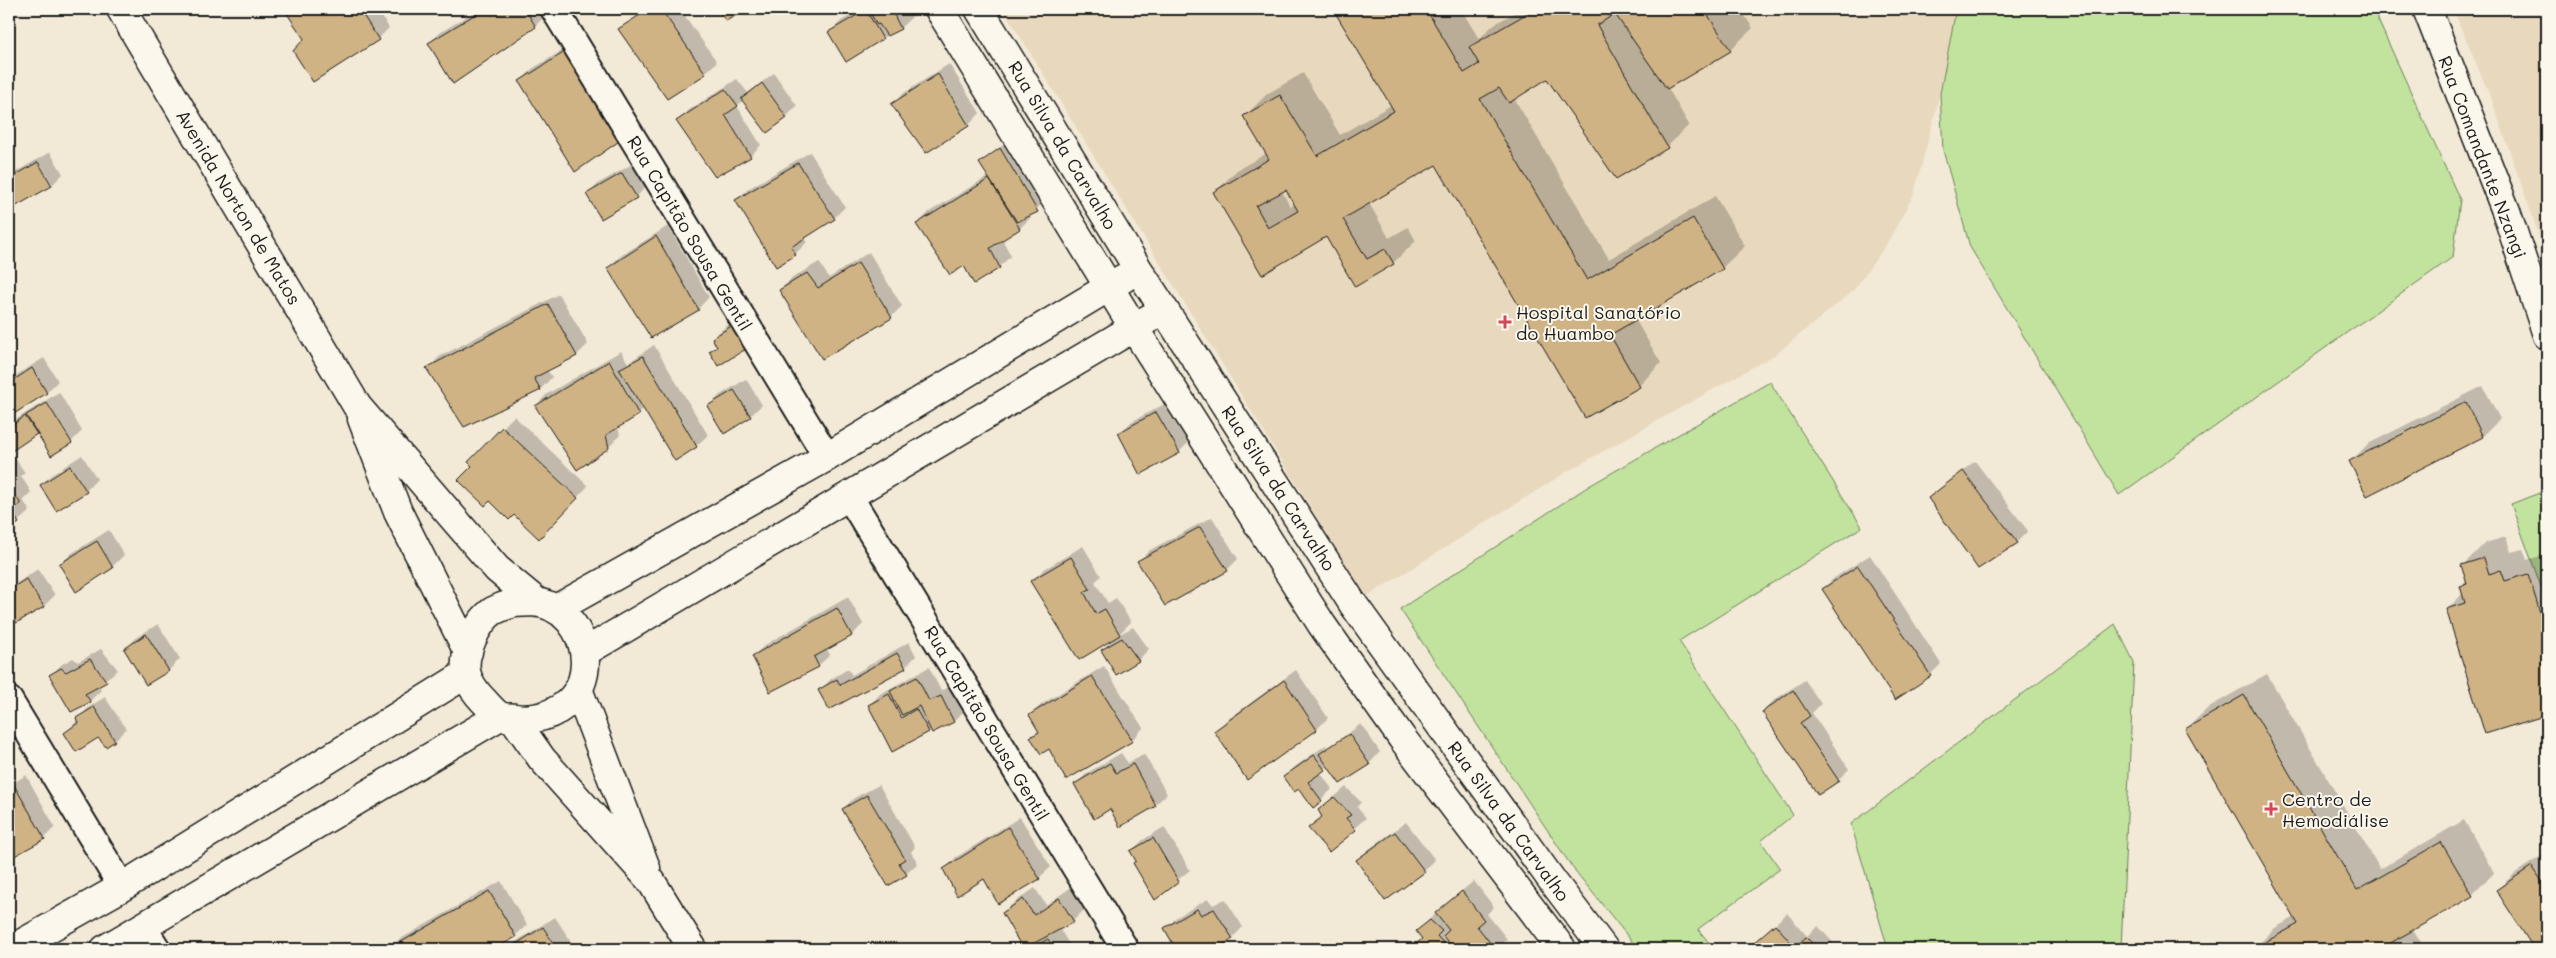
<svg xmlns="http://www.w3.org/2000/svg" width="2556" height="958" viewBox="0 0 2556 958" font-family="Mali,sans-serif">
	<rect width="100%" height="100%" fill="#f2e9d7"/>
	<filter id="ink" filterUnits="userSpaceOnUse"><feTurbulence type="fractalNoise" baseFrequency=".02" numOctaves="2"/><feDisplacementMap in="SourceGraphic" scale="10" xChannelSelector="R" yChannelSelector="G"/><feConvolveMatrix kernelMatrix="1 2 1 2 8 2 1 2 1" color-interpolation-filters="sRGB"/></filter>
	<g filter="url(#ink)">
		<!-- built -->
		<path fill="#e8d9be" d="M1003,9H1956L1940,94L1914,194L1886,245L1853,291L1776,354L1568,471L1366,597Z
			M2453,9H2547V258L2491,98Z"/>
		<!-- green -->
		<path fill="#c1e39d" stroke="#6e805c" d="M1956,9H2373L2460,200L2453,257L2119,495L1970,247L1943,150L1940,94Z
			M1770,382L1862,527L1679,641L1793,815L1761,841L1780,869L1698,929L1714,949H1638L1572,867L1400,609L1589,486Z
			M2547,490V603L2511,504Z
			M2115,624L2134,662L2121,949H1888L1851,824Z"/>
		<!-- shadow -->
		<path fill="#0003" fill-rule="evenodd" d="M286,9H377L389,28L378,39H305Z
			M479,9H543L547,14L535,26L453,82L429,43L441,32Z
			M646,9H680L717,62L705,73L667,97L620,30Z
			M862,9H908L912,17L900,28L882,38L830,32L841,21Z
			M1335,9H1461L1479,39L1493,25L1521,9H1740L1753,28L1730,50L1668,88L1689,125L1667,147L1548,78L1514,98L1609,259L1715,196L1745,246L1722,268L1635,319L1661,363L1639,386L1436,164L1369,203L1389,238L1408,227L1416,241L1393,263L1356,285L1327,235L1263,273L1215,192L1237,170L1267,153L1245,116L1267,94L1303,73L1340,135L1391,105ZM1286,189L1295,204L1290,207L1282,191Z
			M583,38L636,125L521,81L532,69Z
			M949,64L980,113L969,125L926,151L893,104L904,93Z
			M774,73L797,106L786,117L743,100L737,106L761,145L750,156L678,121L689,110L737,79L748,93Z
			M1012,138L1048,199L1029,215L1031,217L1020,228L1002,239L1011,256L999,267L964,264L918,224L929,212L989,176L980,163Z
			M50,152L63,174L52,185L9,208V176Z
			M810,152L845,207L834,218L803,237L807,242L795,254L777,266L736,200L748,189Z
			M634,163L647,186L636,197L588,194L599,183Z
			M668,226L709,297L698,309L608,268L619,257Z
			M869,252L902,306L891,317L780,290L792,278L819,262L829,278Z
			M559,294L588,344L577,355L547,370L552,377L541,389L465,426L428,369L439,357Z
			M749,312L762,334L711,352L717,345L713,338L725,327Z
			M654,345L708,435L696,446L644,408L618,427L620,435L609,447L536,406L547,394L621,351L628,363Z
			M44,358L58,381L47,392L9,415V383L18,374Z
			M746,379L762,405L750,416L709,406L720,395Z
			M2483,386L2500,419L2483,436L2368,494L2351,461L2368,444Z
			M59,392L82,431L71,442L38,432L10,450L25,473L21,476L31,492L23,500L30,511L9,529V521L15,517L14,515L9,518V424Z
			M1168,402L1190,441L1179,452L1120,433L1131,422Z
			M514,416L588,486L550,526L514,513L490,499L470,462Z
			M82,455L97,479L86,491L41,485L53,474Z
			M1975,461L2028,531L2017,542L1929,498Z
			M1212,517L1238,559L1227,570L1139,561L1150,550Z
			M109,530L124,555L112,567L76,590L61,564L72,553Z
			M2506,537L2511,552L2523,549L2527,560L2547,554V713L2485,732L2447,610L2463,593L2461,586L2467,580L2463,565L2485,543Z
			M1083,546L1101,576L1095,582L1108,603L1116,598L1131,622L1118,635L1133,627L1149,649L1138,660L1102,650L1113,639L1032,581L1043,570Z
			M1870,555L1941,664L1930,675L1823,589L1834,578Z
			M38,569L55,595L44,606L17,622L9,609V588Z
			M848,597L863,624L852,635L827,649L830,655L818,666L771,690L753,656L765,645Z
			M158,624L180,659L169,670L146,684L126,649L137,637Z
			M909,642L916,656L905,667L829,709L820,690L831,679L848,669L852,675Z
			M101,649L118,670L98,685L101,690L90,701L51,675L62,664L73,658L78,662Z
			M1104,666L1143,728L1132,740L1066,778L1050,747L1032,738L1039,730L1030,715L1042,704Z
			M929,667L941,691L952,685L965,710L954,721L928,731L869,705L880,694Z
			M1296,670L1328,718L1317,729L1247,778L1215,731L1227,720Z
			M2267,674L2380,869L2464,820L2494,873L2472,895L2413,929L2425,949H2254L2275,928L2295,917L2186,729L2209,707Z
			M1805,680L1821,704L1812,713L1849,769L1838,780L1763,712L1774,700Z
			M105,697L126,729L115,740L106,745L99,736L66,733L89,707Z
			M1361,724L1380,752L1369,764L1341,782L1328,765L1320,772L1332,789L1321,800L1285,777L1296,766L1326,745L1328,748Z
			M1121,753L1128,763L1144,754L1167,794L1155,805L1110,807L1076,784L1087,773Z
			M26,775L55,827L44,838L9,858V786Z
			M879,785L915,847L911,852L918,863L906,874L888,885L843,809L854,798Z
			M1346,787L1361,802L1357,807L1366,818L1329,850L1310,828L1323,816L1319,810Z
			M1020,817L1051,867L1039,878L984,877L944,870L955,858Z
			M1406,822L1435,860L1424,871L1357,860L1369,849Z
			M1164,827L1190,870L1155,898L1131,851L1143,840Z
			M2547,852V949H2536L2497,890L2514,874Z
			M501,881L527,925L515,936L493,949H383Z
			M1474,881L1494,907L1487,914L1507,939L1496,949H1420L1416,945L1423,938L1417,931L1448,902Z
			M1035,888L1046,905L1070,888L1084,910L1073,921L1060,929L1072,949H1024L1003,913L1015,902Z
			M1208,899L1213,905L1225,899L1243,927L1232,938L1213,949H1178L1165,929L1177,917Z
			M1787,913L1807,936L1818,926L1839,949H1759L1754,944Z
			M555,917L576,949H504Z"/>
		<!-- building -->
		<path fill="#d0b384" stroke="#1c1c1c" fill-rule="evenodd" d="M284,9H359L379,40L313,82L293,51L304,39Z
			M484,9H525L536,27L453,84L428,43Z
			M649,9H661L706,74L667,99L618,29Z
			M717,9H747L726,21Z
			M868,9H905L894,15L901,29L887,36L879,24L877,25Z
			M1333,9H1426L1464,73L1479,64L1469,47L1526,14L1522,9H1704L1731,51L1667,89L1615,14L1597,25L1668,148L1616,179L1547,79L1509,103L1499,88L1480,99L1587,280L1693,218L1723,269L1610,335L1640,387L1585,418L1436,165L1343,219L1367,259L1385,249L1394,264L1355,287L1326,237L1262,275L1213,192L1269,159L1243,116L1280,95L1317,156L1394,111ZM1286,190L1298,211L1268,228L1256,206Z
			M866,10L883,39L846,62L828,32Z
			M571,48L625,137L575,172L519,81Z
			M938,74L969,126L926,153L891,104Z
			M762,83L787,118L767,133L741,99Z
			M725,89L738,106L725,115L751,157L715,177L676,121Z
			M1000,148L1038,212L1017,222L979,163Z
			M38,162L52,186L9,210V179Z
			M798,163L835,219L791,247L796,255L776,267L735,200Z
			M622,173L637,198L601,219L586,194Z
			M989,179L1020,229L990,248L1000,268L974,284L964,266L950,275L916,224Z
			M656,236L699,310L651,338L607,268Z
			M858,263L892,318L822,359L779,290L807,273L818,288Z
			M548,304L577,356L534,378L541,390L464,427L426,368Z
			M738,322L751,346L718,366L709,351L717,347L712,338Z
			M643,356L697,447L675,461L619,369Z
			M609,361L639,415L606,435L609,448L577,470L535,406Z
			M32,368L47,393L9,417V383Z
			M734,390L751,417L724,434L707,406Z
			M2466,402L2483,437L2367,496L2349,461Z
			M47,403L72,443L51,456L26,415Z
			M1156,412L1180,453L1140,475L1118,433Z
			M25,416L37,434L9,453V427Z
			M502,427L578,498L539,539L514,515L509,520L490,501L485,506L458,480L472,466L468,462Z
			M70,466L87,492L56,511L40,485Z
			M1963,471L2018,543L1978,569L1928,498Z
			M9,477L14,485L10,488L21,504L11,510L19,523L9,530Z
			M1200,527L1228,571L1165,606L1137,561Z
			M97,541L113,568L76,592L59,564Z
			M1071,557L1090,589L1084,592L1096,614L1105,609L1120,635L1079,660L1030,581Z
			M2484,558L2489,574L2501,570L2505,581L2528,574L2547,635V715L2485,734L2446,609L2465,603L2460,586L2467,584L2461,565Z
			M1858,566L1931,676L1895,700L1822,589Z
			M26,579L44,607L16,623L9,611V590Z
			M837,608L852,636L814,657L819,667L770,692L752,656Z
			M146,634L169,671L146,685L124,649Z
			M1122,638L1139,661L1116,675L1101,650Z
			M897,653L906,668L829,710L818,690L837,679L840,685Z
			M90,659L107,682L85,694L91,702L71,712L49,675L61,668L66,672Z
			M1092,676L1133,741L1066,780L1049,749L1041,754L1030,737L1039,732L1029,715Z
			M917,677L929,701L941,696L954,722L932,733L919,706L902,715L890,691Z
			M1284,680L1317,730L1247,780L1214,731Z
			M1793,690L1810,716L1800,723L1839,781L1818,795L1762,712Z
			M889,694L901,718L916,709L929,732L892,752L868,705Z
			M2244,695L2357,890L2441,842L2473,896L2387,945L2390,949H2253L2298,924L2185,729Z
			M94,707L115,741L106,747L98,738L76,752L64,733L78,723L76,718Z
			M1349,734L1370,765L1340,784L1319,754Z
			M1314,755L1325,770L1308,782L1322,801L1313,808L1299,789L1294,792L1283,777Z
			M1110,763L1116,773L1133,764L1156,806L1120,827L1110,809L1094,819L1074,784Z
			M14,785L45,839L9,859V788Z
			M867,795L905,859L899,863L907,875L888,886L842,809Z
			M1334,797L1351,815L1346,818L1356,830L1329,852L1308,828L1322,817L1318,810Z
			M1008,827L1040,879L998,904L984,879L957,896L943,869Z
			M1395,832L1425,872L1385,901L1356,860Z
			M1153,838L1179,882L1155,900L1133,863L1136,861L1130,851Z
			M2532,866L2547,889V949H2534L2496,890Z
			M489,891L516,937L495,949H389Z
			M1462,891L1484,920L1477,926L1495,949H1454L1443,936L1449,930L1435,913Z
			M1059,898L1074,922L1023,949L1002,913L1023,899L1034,915Z
			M1197,909L1201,915L1214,909L1233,939L1215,949H1176L1164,928Z
			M1430,920L1442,931L1437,936L1449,949H1418L1415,945L1422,939L1416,931Z
			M1775,924L1795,947L1806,937L1818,949H1757L1752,944Z
			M543,927L557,949H508Z
			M1048,939L1054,949H1030Z"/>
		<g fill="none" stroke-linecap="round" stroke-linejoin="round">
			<!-- street casing -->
			<g stroke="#1c1c1c" stroke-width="30">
				<path id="street" d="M554,9L827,457
					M849,496L1125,949
					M9,700L122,887
					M143,927L157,949"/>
			</g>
			<!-- secondary casing -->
			<g stroke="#1c1c1c" stroke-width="31">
				<path id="secondary" d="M121,9L357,406L497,569L538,603
					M939,9L1134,328L1322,625L1402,738L1562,949
					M979,9L1138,269L1353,604L1551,879L1604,949
					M2427,9L2506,211L2547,335
					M362,419L398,512L468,652
					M514,603C523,603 532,601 541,603C572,611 589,643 584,673C578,706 545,722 515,718C511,717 504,718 500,716C494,713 488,705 483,700C477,694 469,683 467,675C461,656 477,622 493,611C499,608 507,605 514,603Z
					M556,609L827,457L1124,278
					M585,652L1150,318
					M578,689L646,868
					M513,718L542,759L651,881L693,949
					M12,949L122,887L466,674
					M105,949L500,716"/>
			</g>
			<!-- street -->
			<use href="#street" stroke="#fbf7ec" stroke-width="26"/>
			<!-- secondary -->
			<use href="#secondary" stroke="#fbf7ec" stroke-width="28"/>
		</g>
	</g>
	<!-- markers -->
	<g fill="#d1495b" stroke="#fbf7ec" stroke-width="2">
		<path d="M1502.5 314.5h5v5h5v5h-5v5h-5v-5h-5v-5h5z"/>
		<path d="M2268.5 801.5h5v5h5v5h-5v5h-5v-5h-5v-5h5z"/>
	</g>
	<g text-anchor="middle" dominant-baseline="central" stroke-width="4" stroke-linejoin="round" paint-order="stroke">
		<!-- street labels -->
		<g font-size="18" fill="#1c1c1c" stroke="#fbf7ec">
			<text transform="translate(1063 145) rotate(59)">Rua Silva da Carvalho</text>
			<text transform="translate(2483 157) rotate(69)">Rua Comandante Nzangi</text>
			<text transform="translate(239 207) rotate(59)">Avenida Norton de Matos</text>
			<text transform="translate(690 233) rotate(59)">Rua Capitão Sousa Gentil</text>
			<text transform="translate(1279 488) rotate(57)">Rua Silva da Carvalho</text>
			<text transform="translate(987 723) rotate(59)">Rua Capitão Sousa Gentil</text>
			<text transform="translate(1509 821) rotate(54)">Rua Silva da Carvalho</text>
		</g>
		<!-- poi labels -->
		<g font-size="18" fill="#1c1c1c" stroke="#fbf7ec" text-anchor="start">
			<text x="1516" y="312">Hospital Sanatório<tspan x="1516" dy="21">do Huambo</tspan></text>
			<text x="2282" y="799">Centro de<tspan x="2282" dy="21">Hemodiálise</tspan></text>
		</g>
	</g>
	<!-- margin -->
	<rect width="2556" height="958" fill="none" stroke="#fbf7ec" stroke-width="30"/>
	<rect x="15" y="15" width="2526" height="928" fill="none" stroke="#1c1c1c" stroke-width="2" filter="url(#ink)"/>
</svg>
